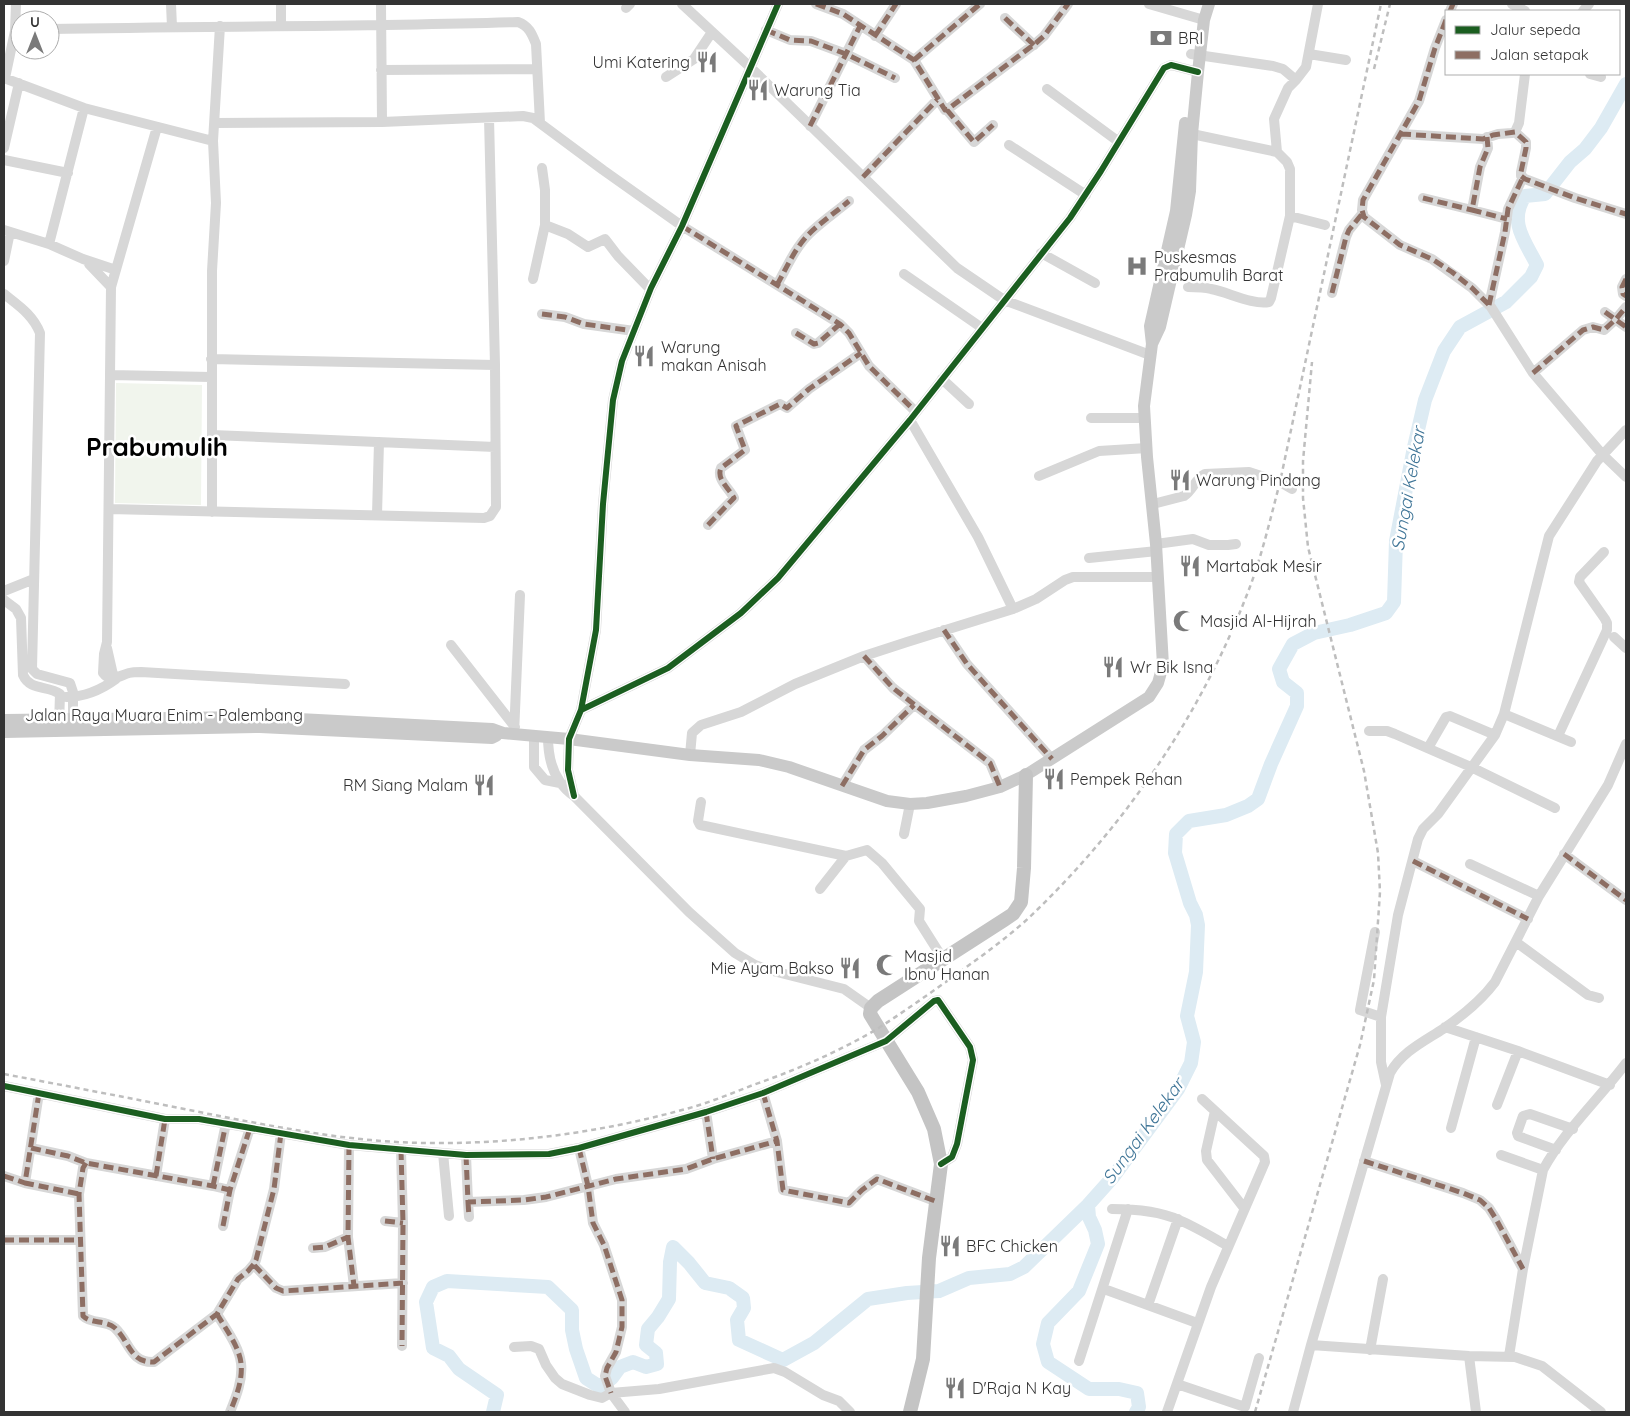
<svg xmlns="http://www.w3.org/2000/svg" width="1630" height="1416" viewBox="0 0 1630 1416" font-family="Quicksand,sans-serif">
	<rect width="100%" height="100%" fill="#fff"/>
	<!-- green -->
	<path fill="#f1f5ed" d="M116,383L202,385L201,505L115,503Z"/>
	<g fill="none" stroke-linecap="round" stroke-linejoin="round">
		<!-- river -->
		<path stroke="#ddebf3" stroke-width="14" d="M1088,1205L1089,1217L1095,1230L1098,1244L1079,1291L1048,1323L1043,1344L1048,1362L1089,1389H1119L1137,1393L1139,1407L1136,1412
			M493,1412L497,1395L459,1369L449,1356L433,1348L426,1302L433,1287L447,1281L548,1287L572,1310V1330L576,1349L586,1378L600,1387L612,1378L620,1367L633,1362L646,1367L657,1364L656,1353L646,1345L648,1329L658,1317L669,1299L670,1262L673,1247L689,1263L705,1283L729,1288L743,1298L744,1308L737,1320L739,1340L783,1360L814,1343L868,1299L907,1293L939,1291L969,1278L1010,1274L1024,1267L1088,1205L1113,1177L1178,1089L1191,1063L1194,1042L1187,1016L1196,972L1198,925L1196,915L1190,903L1175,853L1176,834L1189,821L1226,815L1248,806L1258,799L1271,764L1297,706V693L1283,682L1279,669L1293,644L1314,633L1350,625L1386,613L1394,602L1396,541L1414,447L1425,400L1444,351L1460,327L1506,302L1531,277L1537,265C1525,241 1508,222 1525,196L1545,194L1570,162L1585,149L1601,128L1626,84"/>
		<!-- minor -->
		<path stroke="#d7d7d7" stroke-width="10" d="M171,4L172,27
			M381,4L382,122
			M682,4L750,67L957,268L1004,300L1150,355
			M816,4L843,14L914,60L945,110L948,109L1036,43L1044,36L1068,4
			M1149,4L1204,20
			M1512,4L1525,11
			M626,8L630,4
			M1450,11L1453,4
			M1583,11L1589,4
			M1005,18L1034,45
			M1446,20L1435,48L1419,101L1363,200L1362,210L1364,217L1400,245L1432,259L1472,288L1491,307L1533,373L1602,454L1626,477
			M281,26V4
			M50,29C206,26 362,27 518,22C529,26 532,34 536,44L540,123
			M766,30L790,40L811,41L846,54L895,78
			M875,36L896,4
			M1191,54L1273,66L1283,69L1296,80L1306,67L1318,4
			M1309,54L1346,60
			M914,60L980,4
			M381,70L537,69
			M1590,74L1601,77
			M666,77L694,59L712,32
			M4,78L84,108L213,141
			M5,78L15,31L16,4
			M1296,80L1288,88L1274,119L1277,152L1287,162L1290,169V216L1325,225
			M1047,89L1119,142
			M947,110L974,142L993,125
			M215,123L382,122L523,116L533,118L603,170L682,226L840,324L849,333L869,366L916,412
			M810,126L860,26
			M157,127L111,287L107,642L104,654L103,673C110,683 119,676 129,673C133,672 137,672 141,672L345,684
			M1515,132L1526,142V148L1521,172V176L1525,179L1575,198L1626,214
			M1401,134L1483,139L1498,134L1512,133L1515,132L1519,123L1525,74
			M1184,135L1192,134L1277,152
			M1487,137L1488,148L1480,167L1472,210L1507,219
			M1009,145L1086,195
			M4,148L19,83
			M4,160L68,173
			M542,168L545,190V225
			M863,177L937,100
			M1423,198L1472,210
			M4,230L49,244L83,259L116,270
			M49,244L84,108
			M1041,253L1095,283
			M4,261L10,232
			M89,264L111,287
			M904,274L982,328
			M533,279L545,225L568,234L588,247L605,239L618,256L650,289
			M1626,279L1622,287L1623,294L1626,296
			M777,285C787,267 795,248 809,234C821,222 836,212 849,201
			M1188,287C1195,287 1204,287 1211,289C1228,292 1252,305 1269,302L1271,298L1290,216
			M1332,293L1346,237L1349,230L1362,214
			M4,294C19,306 33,315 40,333L32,669L37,674L70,683L73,692V725
			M1489,305L1505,232L1508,209L1523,177
			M1605,312L1626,327
			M542,314L565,317L584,324L634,331
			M796,333L814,344L818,343L840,324
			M211,359L495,365
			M1533,373L1583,330L1593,327L1604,330L1616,319L1626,307
			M110,375L211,377
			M942,379L969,404
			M1091,418H1145
			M910,420L978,537L1013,609
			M212,435L495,447
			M1039,476L1099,451L1147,448
			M1153,504L1184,496C1193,490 1195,479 1205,474L1249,472L1280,482L1292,489
			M109,509L484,518L490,516L496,507L495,365L489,118
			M212,512V271L216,203L213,141L220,26
			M377,515L379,442
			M708,525L734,498C729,488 716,479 721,468L745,450L736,426L780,404L787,408L809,389L861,353
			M1156,544L1193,539L1209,545H1228L1236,544
			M1089,558L1157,551
			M4,591L34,579
			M4,600L16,609L21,618L23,675C30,691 48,685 60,694L59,725
			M944,630L967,664L1052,759
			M1614,637L1626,648
			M451,645L515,727
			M107,648L114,679
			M864,656L893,688L990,763L1000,787
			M66,697C86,697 101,690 116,679
			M581,710L668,668L741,613L778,578L910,420L1070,218L1101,171L1164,68L1171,65L1198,72
			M1504,714L1571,742
			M1369,731H1387L1395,734L1471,767L1555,808
			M514,734L520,595
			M534,736V767L545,780L560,783
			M1558,736L1607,630V623L1605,619L1579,582L1580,577L1604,552
			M548,737C548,761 554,782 574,796L689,912L735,953L755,965L769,970L844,989L871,1008
			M1428,748L1446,717L1450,716L1495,735
			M690,755L692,733L701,725L741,712L795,684L864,656L907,642L1013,609L1036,599L1065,580L1073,577H1158
			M842,786L864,750L882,736L914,705
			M574,796L568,770L569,739L581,710L596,630L603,504L613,400L622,361L651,288L682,226L778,4
			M701,802L698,821L700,825L705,826L846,856L867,850L882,863L920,909L919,921L943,959
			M904,834L910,804
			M1564,854L1626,900
			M1413,861L1528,919
			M1470,864L1539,896
			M820,889L846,856
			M1375,932L1360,1010L1381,1017
			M1516,942L1588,995L1599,998
			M1445,1027L1518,1051L1610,1085
			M1386,1085L1381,1062V1017L1398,915L1418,839L1423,829L1438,814L1495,735L1504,714L1549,536L1597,461L1626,430
			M4,1086L165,1119H199L349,1145L466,1155L549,1154L579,1148L706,1112L763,1093L886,1041L934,1001L938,1000L970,1047L973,1060L957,1144L952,1157L941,1164
			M39,1093L25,1183L79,1194
			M763,1093L777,1141L783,1190L849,1203L862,1190L877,1179L935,1201
			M1497,1105L1518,1051
			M1215,1111L1206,1151L1207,1160L1244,1208
			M706,1112L713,1159
			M1451,1128L1476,1037
			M281,1133L274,1189L256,1260L254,1264L255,1266L276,1288L283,1291L403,1283
			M349,1145L348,1237L354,1286
			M31,1148L68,1156L86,1163L213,1186L230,1190
			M579,1148L588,1186L593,1223L604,1245L622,1300V1327L616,1352L607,1368L605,1376L611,1393L625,1412
			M401,1150L403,1223L402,1346
			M1556,1150L1518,1136L1517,1133L1523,1116L1530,1114L1573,1129
			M443,1153L449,1216
			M466,1155L468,1202L524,1200L546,1197L616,1179L686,1169L713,1159L777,1141
			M1501,1155L1543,1170
			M1364,1161L1463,1193L1480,1200L1489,1208L1496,1219L1523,1269
			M86,1163L83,1168L79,1194L83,1316C91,1324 106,1320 115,1328C130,1342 130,1363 154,1362L217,1314L238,1279L248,1271L254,1264
			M4,1176L25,1183
			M156,1176L165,1119
			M213,1186L226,1123
			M468,1202L469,1217
			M1112,1209C1133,1209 1159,1211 1179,1220C1196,1227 1212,1237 1228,1246
			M385,1221L403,1223
			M223,1226L230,1190L250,1128
			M4,1240H79
			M313,1248L325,1247L348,1237
			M1104,1289L1197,1323
			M1148,1305L1178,1219
			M217,1314C225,1328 239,1346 241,1363C243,1380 236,1397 230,1412
			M1311,1345L1469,1356L1515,1357L1542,1366L1601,1412
			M514,1347L531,1346L539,1349L546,1365L555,1378L562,1384L590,1395L602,1398L611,1393L659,1389L774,1368L785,1372L823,1395L839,1401L850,1412
			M1370,1350L1383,1279
			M1469,1356L1476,1412
			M1509,1356L1523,1269L1543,1170C1564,1131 1599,1099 1626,1063
			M1079,1361L1128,1209
			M1177,1384L1245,1407L1259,1358
			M1167,1412L1211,1287L1265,1162L1264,1156L1202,1099
			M1293,1412L1311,1345L1390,1073C1402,1052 1423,1042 1443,1029C1462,1016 1481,1001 1495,982L1539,896L1608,785L1626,744"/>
		<!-- major -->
		<path stroke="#cacaca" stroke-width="12" d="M1152,344L1150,326L1176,211L1185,123
			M4,720L260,717L492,729L503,733L569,739L690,755L759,760L789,767L887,801L910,804L927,803L966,796L1000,787L1026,775L1149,697L1158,683L1163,665L1156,544L1147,457L1144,406L1152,344L1160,327L1186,215L1190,191L1192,134L1198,72L1204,20L1209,4
			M4,732L260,727L492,738L496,736"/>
		<!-- highway -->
		<path stroke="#c4c4c4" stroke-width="14" d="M910,1412L923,1359L929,1258L941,1164L934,1129L918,1092L870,1014L871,1008L878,1001L1004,920L1013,914L1021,902L1024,868L1026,775"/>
		<!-- rail -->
		<path stroke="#bebebe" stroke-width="2.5" stroke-dasharray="5 4" stroke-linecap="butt" d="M1374,69L1390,4
			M4,1074C72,1087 140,1100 209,1114C282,1128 356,1143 431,1143C520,1144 608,1131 693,1107C713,1101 733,1093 753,1085C796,1070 838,1052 877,1029C902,1013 926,996 950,979C980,957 1012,935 1038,909C1128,821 1200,715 1246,597C1261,560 1270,520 1280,482L1381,4
			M1255,1412L1360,1045L1374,980L1380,892L1378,853L1364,771L1308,547L1303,498V461L1312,362"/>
		<!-- quiet -->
		<path stroke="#8d6e63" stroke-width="5" stroke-dasharray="10 5" stroke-linecap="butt" d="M816,4L843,14L914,60L945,110L948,109L1036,43L1044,36L1068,4
			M1450,11L1453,4
			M1005,18L1034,45
			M1446,20L1435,48L1419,101L1363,200L1362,210L1364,217L1400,245L1432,259L1452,272L1472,288L1489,305
			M766,30L790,40L811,41L846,54L895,78
			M875,36L896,4
			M914,60L980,4
			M947,110L974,142L993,125
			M810,126L860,26
			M1401,134L1483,139L1493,135L1515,132L1526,142V148L1521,172V176L1525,179L1575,198L1626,214
			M1487,137L1488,148L1480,167L1472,210L1507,219
			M863,177L937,100
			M1423,198L1472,210
			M682,226L840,324L849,333L869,366L916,412
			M1626,279L1622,287L1623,294L1626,296
			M777,285C787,267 795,248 809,234C821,222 836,212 849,201
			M1332,293L1346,237L1349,230L1362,214
			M1489,305L1505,232L1508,209L1523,177
			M1605,312L1626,327
			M542,314L565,317L584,324L634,331
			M796,333L814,344L818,343L840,324
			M1533,373L1583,330L1593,327L1604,330L1616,319L1626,307
			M708,525L734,498C729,488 716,479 721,468L745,450L736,426L780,404L787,408L809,389L861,353
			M944,630L967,664L1052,759
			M864,656L893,688L990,763L1000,787
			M842,786L864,750L882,736L914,705
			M1564,854L1626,900
			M1413,861L1528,919
			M39,1093L25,1183L79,1194
			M763,1093L777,1141L783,1190L849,1203L862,1190L877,1179L935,1201
			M706,1112L713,1159
			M281,1133L274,1189L256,1260L254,1264L255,1266L276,1288L283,1291L403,1283
			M349,1145L348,1237L354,1286
			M31,1148L68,1156L86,1163L213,1186L230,1190
			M579,1148L588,1186L593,1223L604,1245L622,1300V1327L616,1352L607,1368L605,1376L611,1393
			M401,1150L403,1223L402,1346
			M466,1155L468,1202L524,1200L546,1197L616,1179L686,1169L713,1159L777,1141
			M1364,1161L1463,1193L1480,1200L1489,1208L1496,1219L1523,1269
			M86,1163L83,1168L79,1194L83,1316C91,1324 106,1320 115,1328C130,1342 130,1363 154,1362L217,1314L238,1279L248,1271L254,1264
			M4,1176L25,1183
			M156,1176L165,1119
			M213,1186L226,1123
			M468,1202L469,1217
			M385,1221L403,1223
			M223,1226L230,1190L250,1128
			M4,1240H79
			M313,1248L325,1247L348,1237
			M217,1314C225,1328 239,1346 241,1363C243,1380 236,1397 230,1412"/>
		<!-- cycleway casing -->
		<g stroke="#fff" stroke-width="9">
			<path id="cycleway" d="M581,710L668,668L741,613L778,578L910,420L1070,218L1101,171L1164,68L1171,65L1198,72
				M574,796L568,770L569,739L581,710L596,630L603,504L613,400L622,361L651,288L682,226L778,4
				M4,1086L165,1119H199L349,1145L466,1155L549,1154L579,1148L706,1112L763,1093L886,1041L934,1001L938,1000L970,1047L973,1060L957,1144L952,1157L941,1164"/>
		</g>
		<!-- cycleway -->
		<use href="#cycleway" stroke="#1b5e20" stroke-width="6"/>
	</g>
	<!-- icons -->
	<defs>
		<g id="bank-bare" transform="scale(1.725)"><path d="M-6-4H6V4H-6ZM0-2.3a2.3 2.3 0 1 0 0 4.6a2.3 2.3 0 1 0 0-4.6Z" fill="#7a7a7a" stroke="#fff" stroke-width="2.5" paint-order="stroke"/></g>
		<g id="restaurant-bare" transform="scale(1.725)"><path d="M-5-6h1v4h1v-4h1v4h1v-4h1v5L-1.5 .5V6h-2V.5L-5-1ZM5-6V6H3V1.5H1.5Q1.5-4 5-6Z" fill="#7a7a7a" stroke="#fff" stroke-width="2.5" paint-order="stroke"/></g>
		<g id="hospital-bare" transform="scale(1.725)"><path d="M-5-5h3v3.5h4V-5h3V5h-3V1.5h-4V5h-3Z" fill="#7a7a7a" stroke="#fff" stroke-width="2.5" paint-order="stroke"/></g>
		<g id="mosque-bare" transform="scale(1.725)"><path d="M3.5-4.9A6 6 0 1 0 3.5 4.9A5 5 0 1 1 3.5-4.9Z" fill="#7a7a7a" stroke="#fff" stroke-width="2.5" paint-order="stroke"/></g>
	</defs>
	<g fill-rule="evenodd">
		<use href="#bank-bare" x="1161" y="38"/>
		<use href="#restaurant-bare" x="707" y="62"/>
		<use href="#restaurant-bare" x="758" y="90"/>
		<use href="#hospital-bare" x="1137" y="266"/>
		<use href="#restaurant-bare" x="644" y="356"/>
		<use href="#restaurant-bare" x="1180" y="480"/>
		<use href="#restaurant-bare" x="1190" y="566"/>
		<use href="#mosque-bare" x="1184" y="621"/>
		<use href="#restaurant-bare" x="1113" y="667"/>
		<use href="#restaurant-bare" x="1054" y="779"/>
		<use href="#restaurant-bare" x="484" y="785"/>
		<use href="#mosque-bare" x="887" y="965"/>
		<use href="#restaurant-bare" x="850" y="968"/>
		<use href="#restaurant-bare" x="950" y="1246"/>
		<use href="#restaurant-bare" x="955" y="1388"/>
	</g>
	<g text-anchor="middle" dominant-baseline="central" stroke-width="5" stroke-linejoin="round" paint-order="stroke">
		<!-- poi labels -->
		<g font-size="16" fill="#333" stroke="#fff" text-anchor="start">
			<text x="1178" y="38">BRI</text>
			<text x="690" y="62" text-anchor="end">Umi Katering</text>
			<text x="774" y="90">Warung Tia</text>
			<text x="1154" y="257">Puskesmas<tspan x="1154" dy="18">Prabumulih Barat</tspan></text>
			<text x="661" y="347">Warung<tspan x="661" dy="18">makan Anisah</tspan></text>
			<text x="1196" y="480">Warung Pindang</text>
			<text x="1206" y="566">Martabak Mesir</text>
			<text x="1200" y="621">Masjid Al-Hijrah</text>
			<text x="1130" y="667">Wr Bik Isna</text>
			<text x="1070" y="779">Pempek Rehan</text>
			<text x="468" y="785" text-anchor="end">RM Siang Malam</text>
			<text x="904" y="956">Masjid<tspan x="904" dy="18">Ibnu Hanan</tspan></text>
			<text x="834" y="968" text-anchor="end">Mie Ayam Bakso</text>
			<text x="966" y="1246">BFC Chicken</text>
			<text x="972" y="1388">D'Raja N Kay</text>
		</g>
		<!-- street labels -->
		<g font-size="16" fill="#333" stroke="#fff">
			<text x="164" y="715">Jalan Raya Muara Enim - Palembang</text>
		</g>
		<!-- water labels -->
		<g font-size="18" font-style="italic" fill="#3f7597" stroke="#fff">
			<text transform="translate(1408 489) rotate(-80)">Sungai Kelekar</text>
			<text transform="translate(1143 1131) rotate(-54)">Sungai Kelekar</text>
		</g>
		<!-- town labels -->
		<g font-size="26" font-weight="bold" fill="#000" stroke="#fff">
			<text x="157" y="446">Prabumulih</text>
		</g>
	</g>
	<!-- border -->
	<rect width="1630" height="1416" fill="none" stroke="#333333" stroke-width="10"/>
	<!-- legend -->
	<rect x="1445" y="10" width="175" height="65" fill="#ffffff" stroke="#adadad"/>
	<rect x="1455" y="26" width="25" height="8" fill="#1b5e20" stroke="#adadad"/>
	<text x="1490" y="35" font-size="15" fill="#333333">Jalur sepeda</text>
	<rect x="1455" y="51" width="25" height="8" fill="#8d6e63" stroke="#adadad"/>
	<text x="1490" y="60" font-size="15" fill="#333333">Jalan setapak</text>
	<!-- north arrow -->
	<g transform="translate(35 35)"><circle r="24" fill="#ffffff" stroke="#adadad"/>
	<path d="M0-4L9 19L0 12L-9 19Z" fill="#7a7a7a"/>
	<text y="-8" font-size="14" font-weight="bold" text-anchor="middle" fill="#333333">U</text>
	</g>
</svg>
